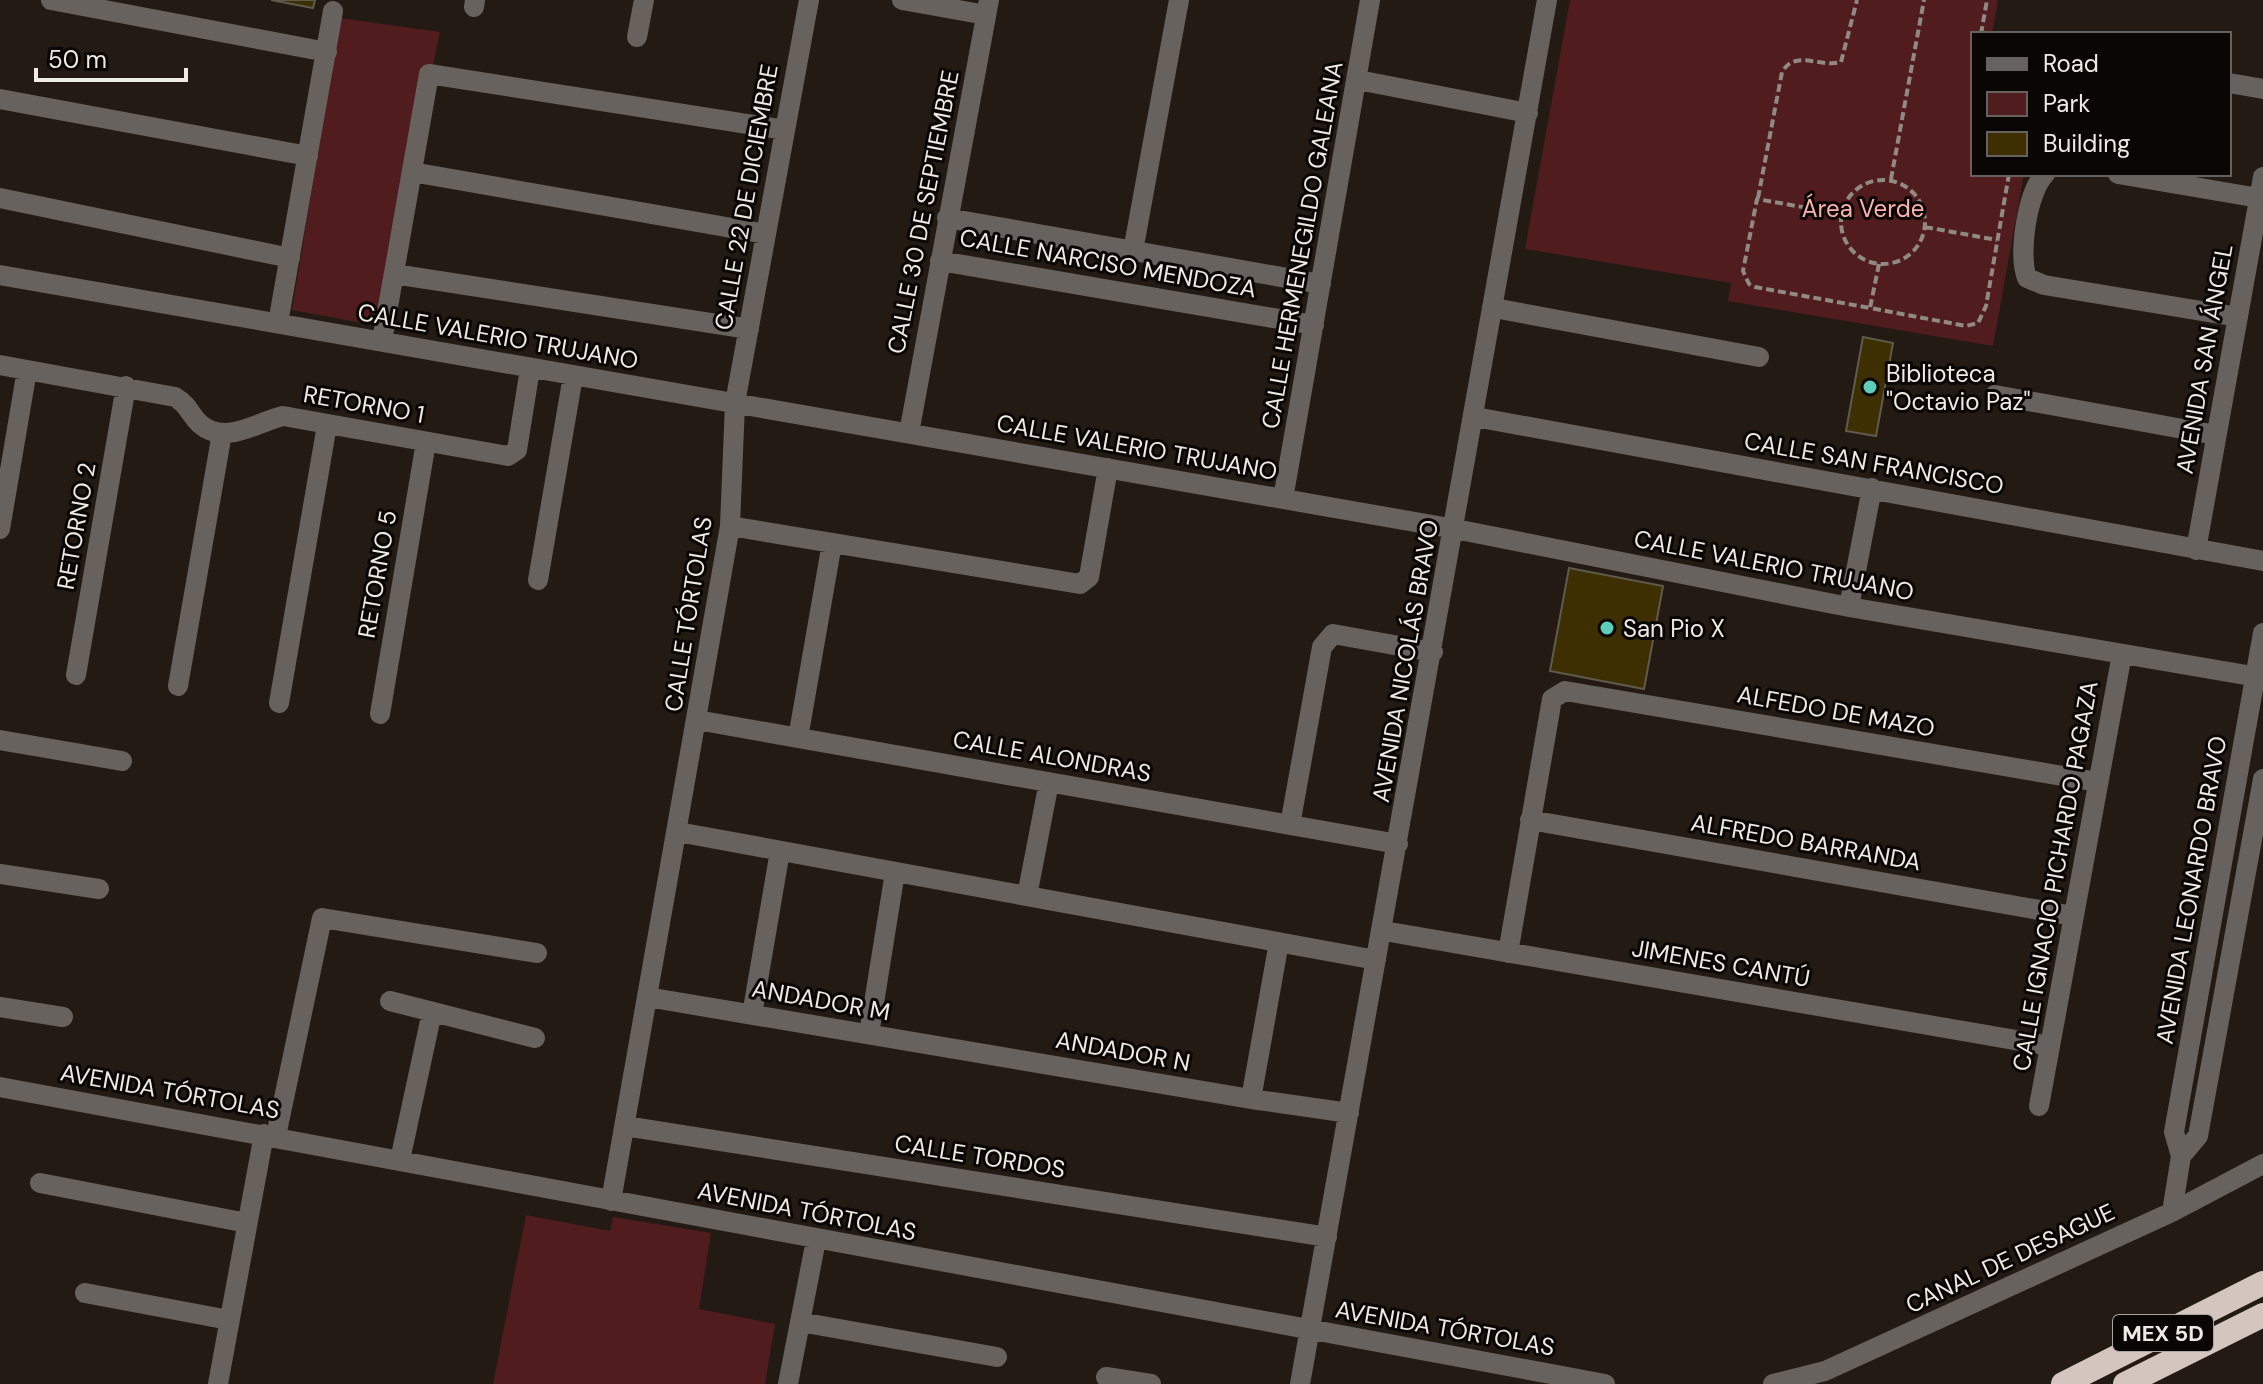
<svg xmlns="http://www.w3.org/2000/svg" width="2263" height="1384" viewBox="0 0 2263 1384" font-family="'DM Sans',sans-serif">
	<rect width="100%" height="100%" fill="#231b13"/>
	<!-- green -->
	<path fill="#501c1d" d="M1570,0H1998L1992,34H1973V174H2024L1993,346L1728,301L1731,283L1525,249Z
		M340,18L440,32L378,326L292,310Z
		M526,1215L610,1231L613,1217L711,1233L699,1309L775,1324L765,1384H493Z"/>
	<!-- building -->
	<path fill="#3d2f00" stroke="#5f5a4e" stroke-width="2" d="M271,0H315L313,8Z
		M1863,337L1893,343L1876,436L1846,431Z
		M1569,568L1663,586L1644,689L1550,671Z"/>
	<g fill="none" stroke-linecap="round" stroke-linejoin="round">
		<!-- path -->
		<path stroke="#908a83" stroke-width="4" stroke-dasharray="8 4" stroke-linecap="butt" d="M1981,34L1987,0
			M1891,179L1924,0
			M1841 222a42 42 0 1 1 84 0a42 42 0 1 1-84 0Z
			M1758,198L1782,72C1795,49 1820,68 1841,62L1857,0
			M1842,214L1757,199L1743,271L1749,284L1755,287L1870,308
			M1925,227L1997,240
			M1879,264L1870,308L1966,326L1978,323L1986,306L2009,174"/>
		<!-- minor -->
		<path stroke="#68625f" stroke-width="20" d="M51,0L327,52
			M902,0L986,15
			M474,7L475,0
			M637,37L644,0
			M1358,80L1528,113
			M2229,83L2263,89
			M0,99L308,156
			M412,172L766,234
			M2045,174C2027,192 2018,254 2027,278L2044,285L2238,317
			M2118,174L2259,198
			M0,198L290,258
			M947,218L1321,284
			M1133,251L1179,0
			M940,261L1314,325
			M394,274L749,329
			M0,275L1455,529L1849,607L2263,678
			M1494,308L1759,357
			M278,323L333,11
			M382,341L429,74L785,130
			M0,365L175,397C190,406 189,414 200,424C225,446 257,422 283,416L508,456L517,450L530,369
			M1995,395L2216,435
			M1475,417L2263,561
			M909,433L989,0
			M1283,499L1370,0
			M730,526L1080,584L1089,577L1108,468
			M0,529L27,370
			M2196,550L2263,177
			M538,580L573,376
			M1849,607L1872,488
			M76,675L126,386
			M178,686L222,433
			M279,703L327,425
			M380,714L426,442
			M697,720L1398,844
			M798,738L832,543
			M0,740L122,761
			M1530,820L2073,916
			M1290,825L1322,647L1333,634L1433,652
			M678,832L1376,960
			M0,874L99,889
			M1027,896L1049,782
			M1384,931L2050,1046
			M1508,953L1552,699L1565,691L2098,782
			M647,997L1251,1099L1349,1113
			M390,1001L535,1038
			M0,1007L63,1017
			M752,1015L780,851
			M869,1034L895,872
			M0,1087L1605,1384
			M1251,1099L1279,942
			M2039,1106L2122,654
			M625,1126L1327,1237
			M276,1136L322,918L537,953
			M2181,1156L2198,1136L2263,779
			M400,1160L432,1012
			M40,1183L247,1223
			M611,1201L730,526L735,403L809,0
			M2172,1212L2181,1156L2174,1132L2263,633
			M85,1293L229,1320
			M800,1322L997,1357
			M1106,1377L1151,1384
			M218,1384L264,1134
			M788,1384L816,1240
			M1300,1384L1547,0
			M1773,1384L1825,1371L2172,1212L2263,1164"/>
		<!-- highway -->
		<path stroke="#d5c5bf" stroke-width="24" d="M2063,1384L2263,1283
			M2125,1384L2263,1315"/>
	</g>
	<!-- markers -->
	<g fill="#5dceb9" stroke="#090604" stroke-width="3">
		<circle cx="1870" cy="387" r="8"/>
		<circle cx="1607" cy="628" r="8"/>
	</g>
	<g text-anchor="middle" dominant-baseline="central" stroke-width="6" stroke-linejoin="round" paint-order="stroke">
		<!-- shield labels -->
		<rect fill="#090604" stroke="#aba6a1" stroke-width="2" x="2113" y="1315" width="100" height="36" rx="6"/>
		<g font-size="22" font-weight="bold" fill="#f0eae4">
			<text x="2163" y="1333">MEX 5D</text>
		</g>
		<!-- street labels -->
		<g font-size="24" fill="#f0eae4" stroke="#090604">
			<text transform="translate(746 197) rotate(-80)">CALLE 22 DE DICIEMBRE</text>
			<text transform="translate(923 212) rotate(-79)">CALLE 30 DE SEPTIEMBRE</text>
			<text transform="translate(1302 245) rotate(-80)">CALLE HERMENEGILDO GALEANA</text>
			<text transform="translate(1108 263) rotate(10)">CALLE NARCISO MENDOZA</text>
			<text transform="translate(498 336) rotate(10)">CALLE VALERIO TRUJANO</text>
			<text transform="translate(2204 359) rotate(-80)">AVENIDA SAN ÁNGEL</text>
			<text transform="translate(364 404) rotate(10)">RETORNO 1</text>
			<text transform="translate(1137 447) rotate(10)">CALLE VALERIO TRUJANO</text>
			<text transform="translate(1874 463) rotate(10)">CALLE SAN FRANCISCO</text>
			<text transform="translate(76 526) rotate(-80)">RETORNO 2</text>
			<text transform="translate(1774 565) rotate(11)">CALLE VALERIO TRUJANO</text>
			<text transform="translate(377 574) rotate(-80)">RETORNO 5</text>
			<text transform="translate(688 614) rotate(-81)">CALLE TÓRTOLAS</text>
			<text transform="translate(1405 661) rotate(-80)">AVENIDA NICOLÁS BRAVO</text>
			<text transform="translate(1836 711) rotate(10)">ALFEDO DE MAZO</text>
			<text transform="translate(1052 756) rotate(10)">CALLE ALONDRAS</text>
			<text transform="translate(1806 842) rotate(10)">ALFREDO BARRANDA</text>
			<text transform="translate(2055 876) rotate(-80)">CALLE IGNACIO PICHARDO PAGAZA</text>
			<text transform="translate(2191 890) rotate(-80)">AVENIDA LEONARDO BRAVO</text>
			<text transform="translate(1721 963) rotate(10)">JIMENES CANTÚ</text>
			<text transform="translate(821 1000) rotate(10)">ANDADOR M</text>
			<text transform="translate(1123 1051) rotate(10)">ANDADOR N</text>
			<text transform="translate(170 1091) rotate(10)">AVENIDA TÓRTOLAS</text>
			<text transform="translate(980 1156) rotate(9)">CALLE TORDOS</text>
			<text transform="translate(807 1211) rotate(11)">AVENIDA TÓRTOLAS</text>
			<text transform="translate(2010 1258) rotate(-25)">CANAL DE DESAGUE</text>
			<text transform="translate(1445 1328) rotate(10)">AVENIDA TÓRTOLAS</text>
		</g>
		<!-- park labels -->
		<g font-size="24" fill="#fdb2ae" stroke="#090604">
			<text x="1863" y="208">Área Verde</text>
		</g>
		<!-- poi labels -->
		<g font-size="24" fill="#f0eae4" stroke="#090604" text-anchor="start">
			<text x="1886" y="373">Biblioteca<tspan x="1886" dy="28">"Octavio Paz"</tspan></text>
			<text x="1623" y="628">San Pio X</text>
		</g>
	</g>
	<!-- legend -->
	<rect x="1971" y="32" width="260" height="144" fill="#090604" stroke="#65615e" stroke-width="2"/>
	<rect x="1987" y="58" width="40" height="12" fill="#68625f" stroke="#65615e" stroke-width="2"/>
	<text x="2043" y="72" font-size="24" fill="#f0eae4">Road</text>
	<rect x="1987" y="92" width="40" height="24" fill="#501c1d" stroke="#65615e" stroke-width="2"/>
	<text x="2043" y="112" font-size="24" fill="#f0eae4">Park</text>
	<rect x="1987" y="132" width="40" height="24" fill="#3d2f00" stroke="#65615e" stroke-width="2"/>
	<text x="2043" y="152" font-size="24" fill="#f0eae4">Building</text>
	<!-- scale -->
	<path d="M36 68v12h150v-12" fill="none" stroke="#f0eae4" stroke-width="4"/>
	<text x="48" y="68" font-size="24" fill="#f0eae4" stroke="#090604" stroke-width="6" paint-order="stroke">50 m</text>
</svg>
